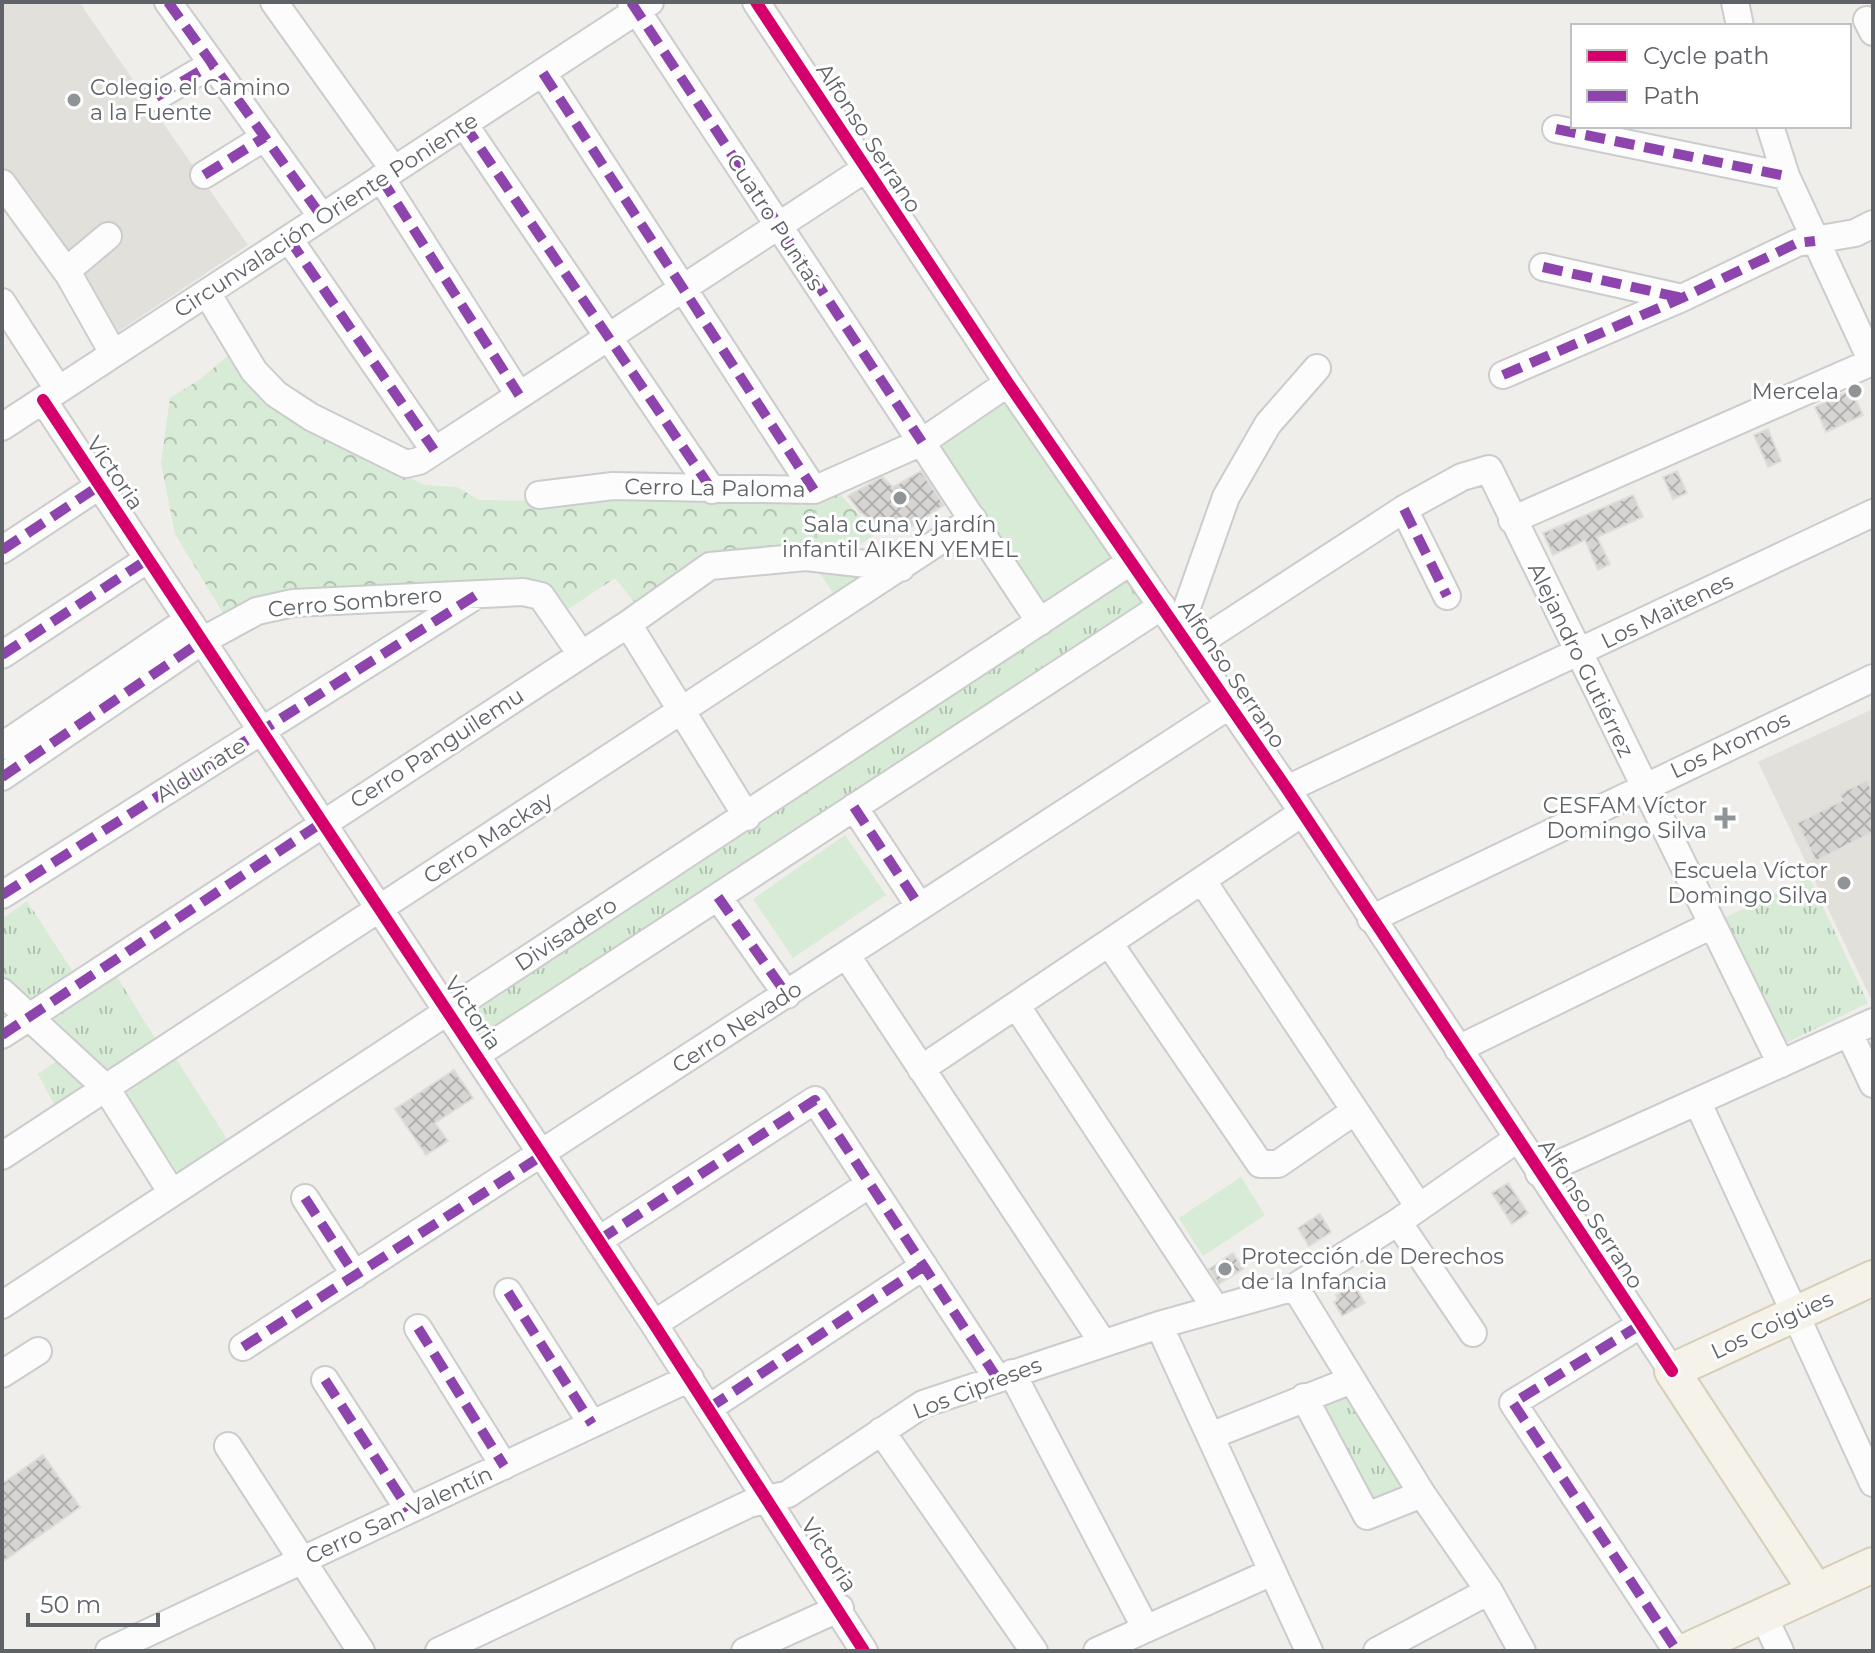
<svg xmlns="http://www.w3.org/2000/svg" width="1875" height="1653" viewBox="0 0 1875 1653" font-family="Montserrat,sans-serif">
	<defs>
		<pattern id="grass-tufts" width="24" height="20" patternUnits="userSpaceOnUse" patternTransform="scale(2)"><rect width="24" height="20" fill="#d8ebd6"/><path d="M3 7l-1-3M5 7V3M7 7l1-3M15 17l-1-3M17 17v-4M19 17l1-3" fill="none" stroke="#b2c2b1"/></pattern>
		<pattern id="forest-crowns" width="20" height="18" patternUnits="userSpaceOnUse" patternTransform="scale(2)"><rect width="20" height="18" fill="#d8ebd6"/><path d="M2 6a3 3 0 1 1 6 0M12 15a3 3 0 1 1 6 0" fill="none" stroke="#b2c2b1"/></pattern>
		<pattern id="building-cross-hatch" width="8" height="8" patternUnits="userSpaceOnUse" patternTransform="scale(2)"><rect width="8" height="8" fill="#d6d5d3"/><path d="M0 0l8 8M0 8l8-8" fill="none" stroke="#b1b0af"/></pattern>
	</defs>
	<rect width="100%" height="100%" fill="#efeeea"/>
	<!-- education -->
	<path fill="#e2e0da" d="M2,2H79L248,245L100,344L2,198Z
		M1873,709V1003L1758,762Z"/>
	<!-- grass -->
	<path fill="url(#grass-tufts)" d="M1130,573L1151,604L480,1047L457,1012Z
		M1809,877L1868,1003L1782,1045L1722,919Z
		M27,901L86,992L114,972L158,1043L56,1108L38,1074L67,1054L16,1010L2,1019V913L5,917Z
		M1350,1389L1410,1488L1368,1503L1316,1400Z"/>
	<!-- forest -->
	<path fill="url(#forest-crowns)" d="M242,343L306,426L424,485L457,487L479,500L543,501L629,490L840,494L876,534L846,554L713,560L640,609L615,578L561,614L543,592L226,618L175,534L161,463L170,398L202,378Z"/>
	<!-- park -->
	<path fill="#d8ebd6" d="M1006,395L1121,559L1041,612L931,444Z
		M812,562L887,571L840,603Z
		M845,835L886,895L793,958L753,899Z
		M175,1057L229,1142L180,1176L125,1094Z
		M1241,1177L1265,1215L1203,1256L1179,1218Z"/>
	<!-- building -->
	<path fill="url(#building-cross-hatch)" stroke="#deddd9" stroke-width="2" d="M1851,390L1863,415L1826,432L1815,407Z
		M1768,429L1781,461L1768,467L1754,435Z
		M921,471L944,505L912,526H880L860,512L848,496L882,477L893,487Z
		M1677,471L1687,493L1673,499L1663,477Z
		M1633,495L1643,517L1597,537L1610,564L1598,570L1585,540L1553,555L1543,533Z
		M1867,780L1873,792V832L1816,861L1797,823L1843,800L1839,794Z
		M454,1070L473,1098L435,1123L448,1141L426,1155L395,1109Z
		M1508,1183L1528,1213L1512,1224L1492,1193Z
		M1320,1214L1331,1232L1309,1246L1298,1228Z
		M1233,1253L1243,1269L1219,1284L1209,1269Z
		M1354,1285L1365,1303L1342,1316L1334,1302L1338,1300L1336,1295Z
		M43,1455L80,1507L2,1562V1484Z"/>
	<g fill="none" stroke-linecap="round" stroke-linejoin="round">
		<!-- minor casing -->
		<g stroke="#cbcccc" stroke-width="30">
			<path id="minor" d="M168,2L322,217
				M274,2L394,170
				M631,2L1040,622
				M756,2L1008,383L1287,789L1672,1371
				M1735,2L1740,26
				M1867,20L1873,32
				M543,73L814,490
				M156,97L212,64
				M464,124L712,490
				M1770,126L1786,176L1873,364
				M1556,129L1786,176
				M204,175L265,137
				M381,178L519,395
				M2,183L69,275
				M108,236L71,267L69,275L113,353
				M289,239L434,450
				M1543,267L1682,298
				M207,293L254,371L276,394L311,417L406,464L419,461L865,169
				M2,302L58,389
				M1503,375L1682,298L1797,243L1855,233L1873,224
				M43,400L654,1324L864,1651
				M2,427L650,2
				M539,495L613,486L814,490L922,442L1008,383
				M1404,509L1447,596
				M1512,520L1872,362
				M2,550L99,486
				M628,624L747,817
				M1179,630L1226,497L1268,424L1317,368
				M1192,647L1404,509L1462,477L1489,469L1781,1064
				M2,655L148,559
				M2,746L188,620
				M2,777L202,641L257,611L293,603L523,592L541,596L581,654
				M1287,789L1873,513
				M854,807L920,907
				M1202,880L1419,1207
				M2,895L478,594
				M718,897L787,995
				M1371,919L1873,678
				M1109,943L1260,1164H1278L1355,1111
				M847,956L1103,1343
				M2,992L106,1088L172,1193
				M1016,1005L1216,1309
				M1849,1033L1873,1084
				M2,1035L628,624L710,566L806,557L901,568
				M1458,1049L1712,925
				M476,1055L1162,606
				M921,1069L1302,813
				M1698,1103L1873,1483
				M2,1156L973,519
				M1539,1173L1873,1022
				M305,1198L355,1275
				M1398,1222L1473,1333
				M599,1240L815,1100L997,1378
				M1295,1287L1422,1494L1489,1591L1522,1651
				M508,1292L592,1424
				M2,1305L1130,562
				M654,1324L870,1184
				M1159,1325L1309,1651
				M1640,1325L1513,1403L1677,1651
				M418,1328L504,1466
				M243,1347L1230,705
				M1012,1373L1146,1629
				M2,1374L38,1351
				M325,1380L409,1510
				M1304,1397L1367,1516L1422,1494
				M709,1408L924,1266
				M881,1431L1034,1651
				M1210,1436L1352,1380
				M228,1446L361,1651
				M1763,1615L1780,1651
				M109,1651L690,1378
				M439,1651L749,1504L788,1494L923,1404L1159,1325L1295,1287L1398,1222L1517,1139
				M745,1651L840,1608
				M1097,1651L1272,1572
				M1377,1651L1489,1591"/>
		</g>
		<!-- major casing -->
		<g stroke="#d7ceb8" stroke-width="38">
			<path id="major" d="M1816,1591L1672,1371L1873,1278
				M1686,1651L1873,1565"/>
		</g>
		<!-- path -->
		<path stroke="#cacfcc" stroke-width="3" stroke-dasharray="8 4" stroke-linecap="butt" d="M815,510L816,538"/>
		<!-- minor -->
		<use href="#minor" stroke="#fdfcfc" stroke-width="26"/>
		<!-- major -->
		<use href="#major" stroke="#f4f2e9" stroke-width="34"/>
		<!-- quiet -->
		<path stroke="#8e44ad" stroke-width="10" stroke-dasharray="20 10" stroke-linecap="butt" d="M168,2L322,217
			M631,2L922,442
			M543,73L814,490
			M156,97L212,64
			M464,124L712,490
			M1556,129L1786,176
			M204,175L265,137
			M381,178L519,395
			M289,239L434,450
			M1543,267L1682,298
			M1503,375L1682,298L1797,243L1815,241
			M1404,509L1447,596
			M2,550L99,486
			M2,655L148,559
			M2,777L202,641
			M854,807L920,907
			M2,895L481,592
			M718,897L787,995
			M2,1035L323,822
			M305,1198L355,1275
			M599,1240L815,1100L997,1378
			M508,1292L592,1424
			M1640,1325L1513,1403L1677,1651
			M418,1328L504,1466
			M243,1347L543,1155
			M325,1380L409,1510
			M709,1408L924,1266"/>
		<!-- cycleway casing -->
		<g stroke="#fff" stroke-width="17">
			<path id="cycleway" d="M756,2L1008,383L1287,789L1672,1371
				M43,400L654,1324L864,1651"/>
		</g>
		<!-- cycleway -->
		<use href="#cycleway" stroke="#d6006c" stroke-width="12"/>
	</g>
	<!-- markers -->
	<g fill="#919496" stroke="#fff" stroke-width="3">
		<circle cx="74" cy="100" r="8"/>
		<circle cx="1855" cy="391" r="8"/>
		<circle cx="900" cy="498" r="8"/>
		<path d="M1721 806h8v8h8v8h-8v8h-8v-8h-8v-8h8z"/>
		<circle cx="1844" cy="883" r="8"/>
		<circle cx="1225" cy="1269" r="8"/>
	</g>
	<g text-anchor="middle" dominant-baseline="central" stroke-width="6" stroke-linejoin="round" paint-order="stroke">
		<!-- poi labels -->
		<g font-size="22" fill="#5f6368" stroke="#fff" text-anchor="end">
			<text x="90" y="87" text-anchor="start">Colegio el Camino<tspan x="90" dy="25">a la Fuente</tspan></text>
			<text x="1839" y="391">Mercela</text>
			<text x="900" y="524" text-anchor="middle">Sala cuna y jardín<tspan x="900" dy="25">infantil AIKEN YEMEL</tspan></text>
			<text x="1707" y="805">CESFAM Víctor<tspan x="1707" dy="25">Domingo Silva</tspan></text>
			<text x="1828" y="870">Escuela Víctor<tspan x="1828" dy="25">Domingo Silva</tspan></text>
			<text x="1241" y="1256" text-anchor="start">Protección de Derechos<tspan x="1241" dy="25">de la Infancia</tspan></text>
		</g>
		<!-- street labels -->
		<g font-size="22" fill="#5f6368" stroke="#fff">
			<text transform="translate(869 138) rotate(57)">Alfonso Serrano</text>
			<text transform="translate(326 215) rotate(-33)">Circunvalación Oriente Poniente</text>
			<text transform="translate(775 222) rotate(57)">Cuatro Puntas</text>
			<text transform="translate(115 473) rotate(56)">Victoria</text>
			<text transform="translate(715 488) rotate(1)">Cerro La Paloma</text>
			<text transform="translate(355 602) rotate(-5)">Cerro Sombrero</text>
			<text transform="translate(1667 611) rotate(-26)">Los Maitenes</text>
			<text transform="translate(1581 660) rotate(64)">Alejandro Gutiérrez</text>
			<text transform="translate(1232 674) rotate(56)">Alfonso Serrano</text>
			<text transform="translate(1730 745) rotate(-25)">Los Aromos</text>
			<text transform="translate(437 748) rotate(-33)">Cerro Panguilemu</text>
			<text transform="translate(201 770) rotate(-32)">Aldunate</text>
			<text transform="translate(488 838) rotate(-33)">Cerro Mackay</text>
			<text transform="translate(566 934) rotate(-33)">Divisadero</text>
			<text transform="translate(473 1013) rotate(56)">Victoria</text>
			<text transform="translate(737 1027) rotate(-33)">Cerro Nevado</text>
			<text transform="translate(1591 1214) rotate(57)">Alfonso Serrano</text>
			<text transform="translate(1772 1325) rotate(-25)">Los Coigües</text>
			<text transform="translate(977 1388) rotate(-21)">Los Cipreses</text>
			<text transform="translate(399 1515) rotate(-25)">Cerro San Valentín</text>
			<text transform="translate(829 1555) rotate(57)">Victoria</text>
		</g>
	</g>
	<!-- border -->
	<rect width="1875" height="1653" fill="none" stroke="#5f6368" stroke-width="8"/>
	<!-- legend -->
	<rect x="1571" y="24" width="280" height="104" fill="#ffffff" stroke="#bfc1c3" stroke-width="2"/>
	<rect x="1587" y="50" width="40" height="12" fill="#d6006c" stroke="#bfc1c3" stroke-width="2"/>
	<text x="1643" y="64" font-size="24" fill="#5f6368">Cycle path</text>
	<rect x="1587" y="90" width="40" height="12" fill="#8e44ad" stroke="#bfc1c3" stroke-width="2"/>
	<text x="1643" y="104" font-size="24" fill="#5f6368">Path</text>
	<!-- scale -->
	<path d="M28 1613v12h130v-12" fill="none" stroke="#5f6368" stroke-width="4"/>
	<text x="40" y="1613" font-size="24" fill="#5f6368" stroke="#ffffff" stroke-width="6" paint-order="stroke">50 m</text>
</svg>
